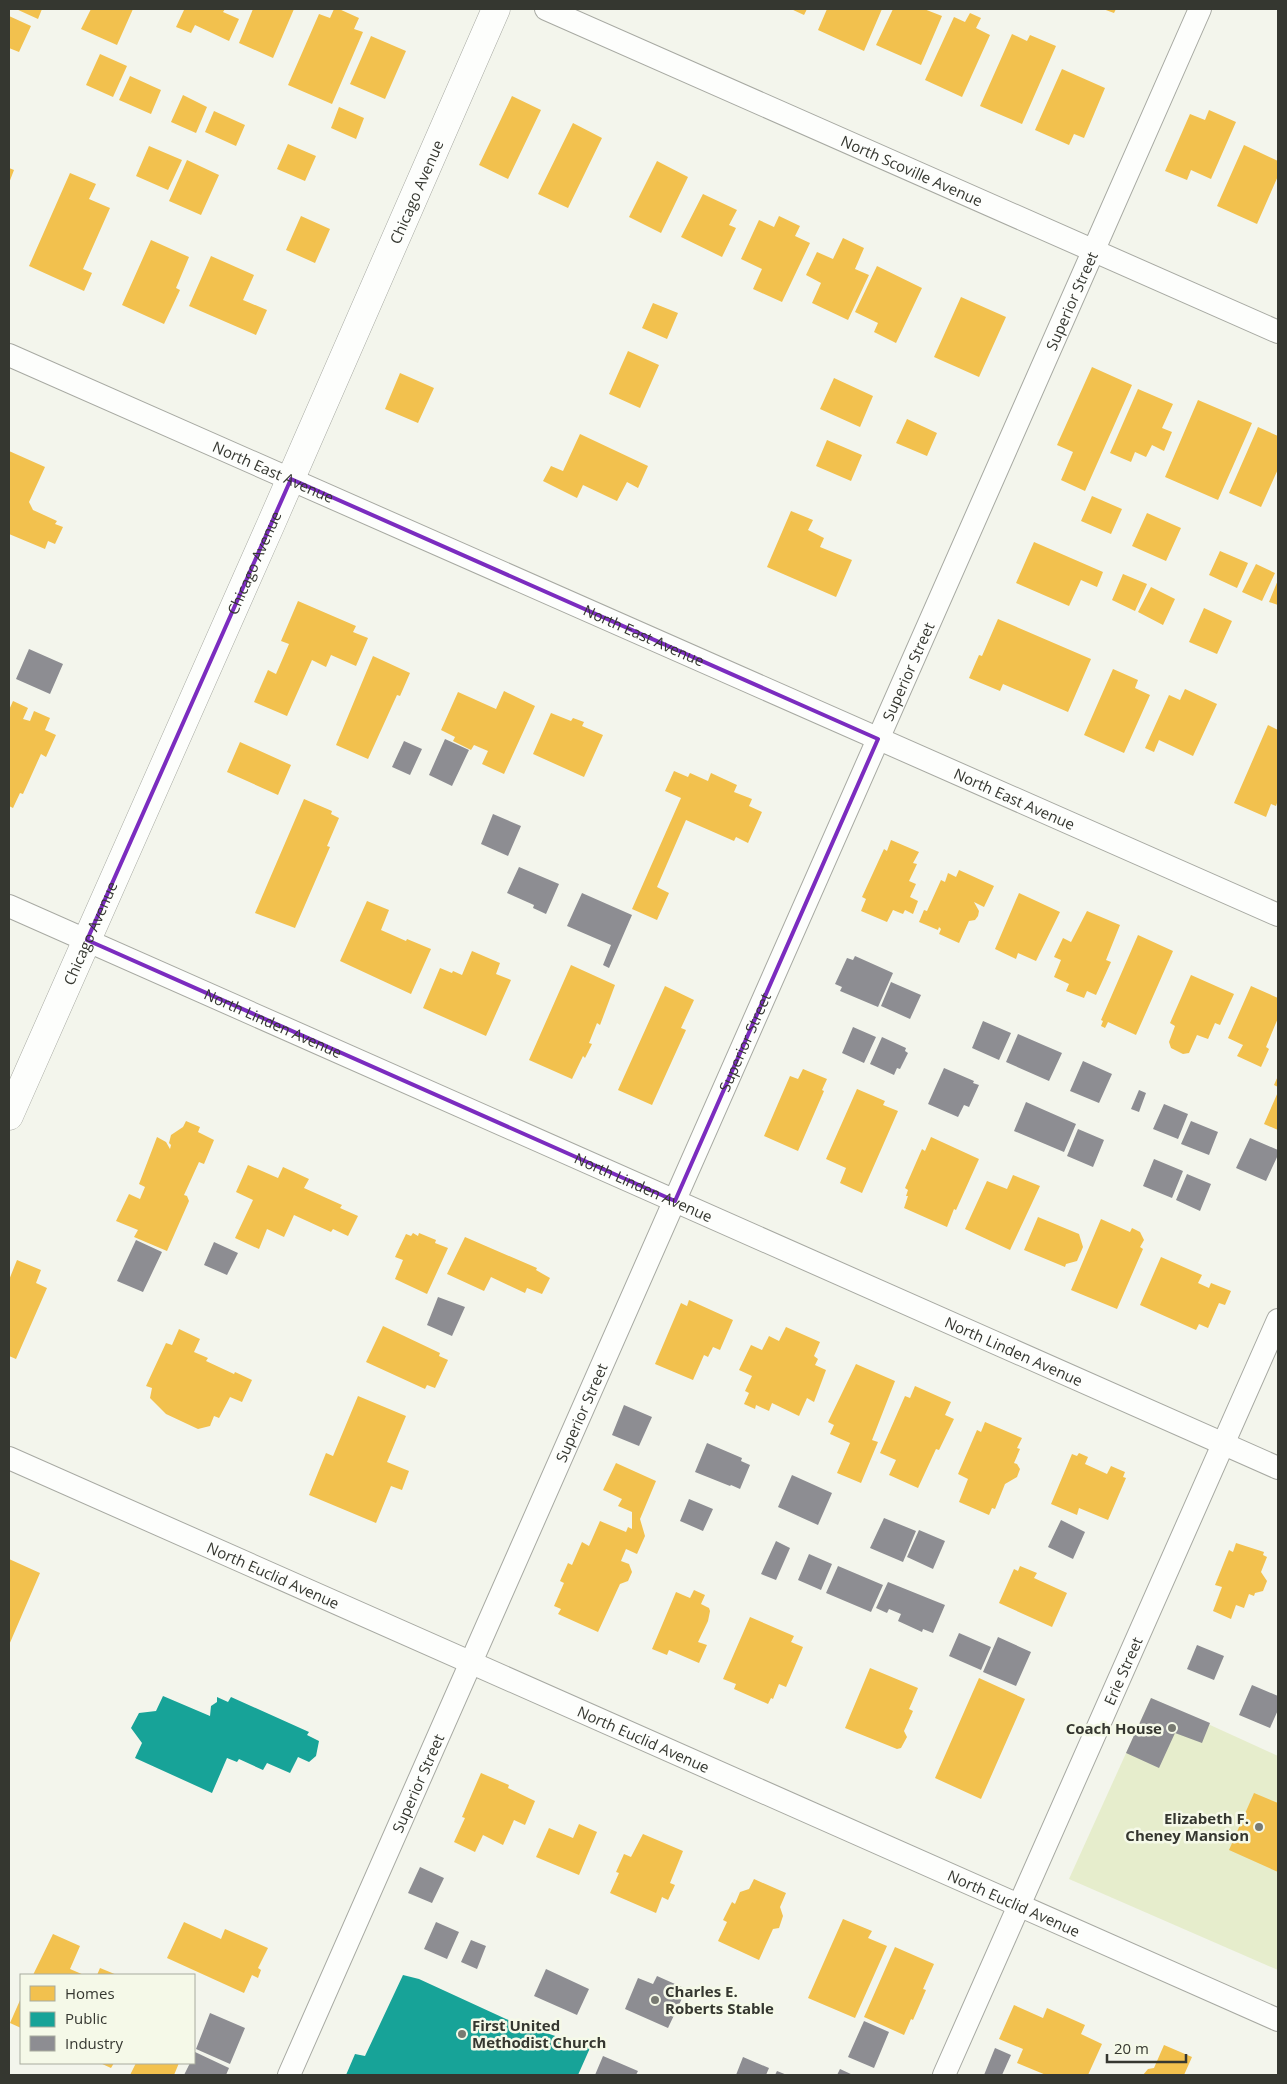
<svg xmlns="http://www.w3.org/2000/svg" width="1287" height="2084" viewBox="0 0 1287 2084" font-family="'Open Sans',sans-serif">
	<rect width="100%" height="100%" fill="#f3f5ec"/>
	<!-- green -->
	<path fill="#e6edcc" d="M1151,1698L1278,1756V1970L1069,1879Z"/>
	<!-- homes -->
	<path fill="#f2c14e" d="M16,9H42L38,19Z
		M91,9H133L117,45L81,29Z
		M181,9H225L223,12L239,19L229,41L195,25L191,33L176,27L184,10Z
		M253,9H294L273,58L239,43Z
		M334,9H339L359,18L354,29L363,32L332,104L288,85L319,14L330,18Z
		M791,9H807L804,15Z
		M827,9H882L864,51L818,30Z
		M893,9H924L942,16L921,65L876,45Z
		M1103,9H1116L1114,13Z
		M970,13L981,18L976,28L990,35L962,97L925,80L954,17L965,22Z
		M9,16L31,26L19,52L9,48Z
		M1012,34L1027,41L1030,35L1056,46L1022,124L980,106Z
		M371,36L406,51L385,99L350,84Z
		M100,54L127,66L113,97L86,85Z
		M1062,69L1105,88L1084,138L1074,134L1069,145L1035,130Z
		M130,76L161,90L151,114L119,100Z
		M183,95L207,107L196,133L171,122Z
		M512,96L541,110L508,179L479,165Z
		M339,107L364,118L356,139L331,128Z
		M1209,110L1236,122L1211,179L1191,170L1187,180L1165,171L1190,114L1205,120Z
		M214,111L245,125L236,146L205,132Z
		M573,123L602,138L568,208L538,194Z
		M288,144L316,156L305,181L277,169Z
		M1244,145L1278,161V176L1257,224L1217,206Z
		M149,146L182,160L168,190L136,176Z
		M187,160L219,175L201,215L169,201Z
		M657,161L688,177L661,233L629,217Z
		M9,168L14,170L9,183Z
		M70,173L96,184L89,199L110,208L83,269L92,273L84,291L29,266Z
		M703,194L737,210L729,225L736,228L722,257L681,237Z
		M301,216L330,229L315,263L286,250Z
		M779,216L800,226L795,236L810,243L782,302L753,289L762,269L741,259L759,220L774,227Z
		M843,238L864,248L855,269L869,275L848,320L812,303L821,283L806,275L817,252L833,259Z
		M151,240L189,257L176,288L180,290L164,324L122,305Z
		M211,256L254,275L243,300L267,310L256,335L189,306Z
		M877,266L922,288L896,343L874,332L878,323L855,312Z
		M961,297L1006,317L979,377L934,357Z
		M653,303L678,313L667,339L642,328Z
		M628,351L659,365L640,408L609,394Z
		M1092,367L1132,385L1085,491L1061,480L1073,452L1057,445Z
		M400,373L434,388L418,423L385,409Z
		M834,378L873,396L860,427L820,409Z
		M1138,389L1173,404L1162,428L1172,432L1164,451L1152,445L1146,457L1135,452L1131,462L1110,453Z
		M1198,400L1252,423L1218,500L1165,477Z
		M907,419L937,433L927,456L896,443Z
		M1258,427L1278,436V469L1261,507L1229,493Z
		M580,434L648,466L638,488L627,482L617,501L583,485L577,498L543,481L551,466L563,471Z
		M827,440L862,455L851,481L816,466Z
		M9,451L45,467L29,502L33,510L57,521L55,524L63,527L55,544L48,541L45,549L9,534Z
		M1092,496L1122,509L1111,534L1081,521Z
		M791,511L813,520L808,530L824,538L820,547L852,560L836,597L767,567Z
		M1147,513L1181,528L1166,561L1132,546Z
		M1034,542L1103,572L1097,587L1081,580L1069,606L1016,583Z
		M1220,551L1248,563L1237,588L1209,575Z
		M1256,564L1275,573L1262,601L1242,592Z
		M1123,574L1147,584L1135,611L1112,600Z
		M1278,580V605L1269,602Z
		M1151,587L1175,599L1163,625L1138,612Z
		M298,601L356,626L353,632L368,638L356,666L331,655L326,667L312,660L287,716L254,702L268,670L276,674L289,644L281,641Z
		M1204,608L1232,621L1217,654L1189,642Z
		M998,619L1091,659L1068,712L1003,684L1000,691L969,678L979,655L982,656Z
		M373,656L410,673L400,696L397,695L368,759L336,745Z
		M1113,669L1138,680L1135,688L1150,695L1124,753L1084,735Z
		M1185,689L1217,704L1193,756L1159,740L1154,752L1145,748L1169,695L1180,700Z
		M504,691L535,706L504,774L482,764L488,751L474,745L471,750L453,741L455,737L441,730L458,692L496,709Z
		M13,701L28,708L23,719L30,721L34,711L50,718L45,730L56,735L46,757L41,754L23,794L20,793L13,808L9,806V710Z
		M551,713L571,721L573,718L584,722L582,726L603,735L584,777L533,754Z
		M1268,725L1278,730V800L1276,806L1271,804L1266,817L1234,803Z
		M240,742L291,765L278,795L227,772Z
		M674,771L688,777L690,773L708,781L711,773L737,785L734,792L752,799L749,806L762,812L748,843L736,837L734,841L686,820L657,887L669,893L657,920L632,909L681,798L665,791Z
		M304,799L332,811L331,814L339,818L327,846L330,847L295,928L255,913Z
		M891,840L919,852L913,863L917,864L909,881L916,884L910,897L918,901L913,914L905,910L903,914L893,910L887,922L861,911L866,899L862,897L884,849L887,851Z
		M959,870L994,886L984,907L974,902L979,911L978,916L975,920L969,921L959,943L939,934L941,929L939,927L938,930L919,922L924,910L927,911L941,880L945,882L948,873L956,877Z
		M1019,893L1060,912L1036,961L1018,953L1016,959L995,949Z
		M367,901L389,910L381,930L406,941L407,939L431,949L411,994L340,961Z
		M1087,911L1120,925L1106,960L1111,962L1096,995L1087,991L1084,998L1066,991L1069,984L1054,977L1061,960L1054,957L1063,938L1071,942Z
		M1138,935L1173,951L1136,1035L1108,1022L1105,1028L1101,1026L1103,1021L1101,1020Z
		M472,951L500,963L496,974L511,980L486,1036L423,1008L440,968L452,973L453,971L462,975Z
		M571,965L615,985L600,1025L597,1023L589,1043L592,1044L585,1058L583,1056L572,1079L529,1060Z
		M1191,975L1234,994L1220,1025L1215,1023L1208,1039L1197,1035L1189,1053L1183,1054L1171,1048L1169,1042L1175,1026L1170,1023Z
		M665,986L694,1000L681,1028L686,1030L652,1105L618,1090Z
		M1251,986L1278,998V1018L1266,1047L1269,1049L1261,1067L1237,1056L1243,1045L1228,1038Z
		M803,1069L827,1079L822,1090L824,1091L798,1151L764,1136L790,1076L798,1079Z
		M1278,1076V1087L1274,1085Z
		M857,1089L885,1101L883,1105L898,1111L862,1193L840,1183L846,1168L826,1159Z
		M1278,1092V1130L1264,1124Z
		M186,1121L200,1127L198,1132L214,1140L204,1164L199,1162L184,1195L187,1196L189,1201L167,1251L134,1237L138,1230L116,1221L129,1194L140,1199L145,1187L139,1184L157,1137L166,1142L170,1149L171,1145L169,1143L171,1135L183,1127Z
		M931,1137L979,1159L956,1210L954,1209L947,1227L904,1208L908,1196H906L908,1190L905,1188L922,1149L925,1151Z
		M248,1165L278,1178L283,1167L309,1179L304,1188L342,1205L340,1208L358,1216L348,1236L333,1229L331,1232L294,1215L284,1237L267,1229L259,1249L235,1238L253,1200L236,1192Z
		M1013,1175L1040,1186L1010,1250L965,1229L987,1181L1007,1189Z
		M1038,1217L1079,1234L1083,1247L1077,1261L1066,1264L1065,1267L1024,1250Z
		M1101,1219L1130,1232L1132,1228L1140,1232L1144,1240L1140,1247L1143,1249L1117,1309L1071,1290Z
		M413,1233L418,1236L419,1233L436,1240L435,1243L448,1248L427,1294L395,1279L403,1260L395,1257L406,1234L411,1236Z
		M465,1237L537,1268L536,1270L550,1278L542,1294L527,1288L525,1293L491,1277L484,1291L447,1274Z
		M1161,1257L1202,1275L1198,1283L1209,1288L1211,1283L1231,1291L1225,1305L1219,1303L1208,1328L1199,1324L1196,1330L1140,1305Z
		M17,1260L41,1270L36,1283L47,1288L16,1359L9,1356V1280Z
		M689,1300L733,1320L720,1350L713,1347L708,1357L704,1355L693,1380L655,1364L681,1303L687,1306Z
		M383,1326L440,1353L439,1356L448,1360L435,1388L427,1385L425,1389L366,1362Z
		M786,1327L820,1342L814,1356L818,1359L815,1365L826,1370L814,1402L807,1398L799,1416L772,1403L769,1411L756,1405L755,1409L744,1404L749,1393L745,1391L752,1376L739,1370L751,1345L762,1350L769,1336L779,1341Z
		M179,1329L200,1339L194,1352L208,1358L206,1361L234,1374L235,1372L252,1380L242,1402L230,1397L219,1418L214,1416L210,1426L198,1429L166,1414L150,1398L152,1388L146,1386L166,1343L172,1345Z
		M856,1364L895,1381L872,1440L878,1442L861,1483L837,1473L850,1443L830,1434L834,1425L828,1422Z
		M915,1386L951,1402L945,1415L954,1419L939,1450L936,1449L918,1488L889,1475L896,1460L880,1453L905,1396L910,1398Z
		M358,1396L406,1416L387,1462L409,1471L402,1490L391,1486L376,1523L309,1495L326,1453L333,1456Z
		M985,1422L1022,1438L1017,1448L1020,1449L1014,1463L1017,1464L1020,1469L1017,1477L1005,1484L995,1509L992,1508L989,1515L959,1502L968,1479L958,1474L977,1430L981,1432Z
		M1079,1453L1088,1457L1085,1464L1107,1474L1111,1466L1125,1472L1123,1477L1126,1478L1108,1520L1079,1508L1077,1515L1051,1504L1072,1454L1077,1456Z
		M616,1463L656,1481L640,1519L645,1536L637,1554L626,1549L621,1561L629,1564L632,1572L628,1581L620,1584L598,1632L558,1614L561,1609L554,1606L564,1583L560,1581L568,1563L572,1565L582,1542L589,1546L600,1521L626,1532L628,1527L632,1529V1512L618,1506L622,1499L603,1490Z
		M1236,1543L1264,1552L1263,1555L1267,1557L1261,1572L1267,1581L1263,1591L1255,1593L1254,1596L1249,1594L1244,1608L1236,1605L1231,1619L1213,1611L1222,1587L1215,1585L1229,1550L1233,1552Z
		M9,1559L40,1573L9,1645Z
		M1020,1566L1037,1573L1034,1578L1067,1593L1052,1627L999,1603L1014,1569L1018,1571Z
		M694,1590L705,1595L701,1604L709,1608L710,1611L708,1621L698,1642L707,1645L699,1663L669,1650L667,1655L652,1649L676,1592L690,1598Z
		M750,1617L794,1636L791,1642L803,1647L786,1687L779,1684L773,1699L771,1698L768,1704L734,1689L736,1684L723,1679Z
		M870,1668L918,1688L909,1709L913,1711L904,1731L907,1737L901,1748L897,1749L845,1728Z
		M979,1678L1025,1699L981,1799L935,1778Z
		M481,1773L509,1785L508,1788L535,1801L525,1825L514,1820L503,1845L483,1835L475,1852L454,1842L465,1818L462,1817Z
		M1254,1793L1278,1803V1872L1229,1850Z
		M579,1824L597,1832L579,1875L536,1857L549,1828L573,1838Z
		M643,1834L683,1851L670,1883L675,1885L668,1900L662,1897L656,1913L610,1893L619,1873L616,1872L624,1854L631,1857Z
		M754,1879L786,1893L780,1907L783,1916L779,1928L773,1929L759,1960L718,1941L727,1922L723,1920L732,1902L735,1904L740,1892L749,1889Z
		M843,1919L872,1931L868,1938L887,1946L855,2018L808,1998Z
		M184,1922L221,1939L225,1929L268,1948L258,1968L261,1970L258,1978L252,1975L244,1993L167,1958Z
		M53,1934L80,1946L70,1969L84,1975H33Z
		M895,1947L934,1964L923,1989L926,1990L913,2020L911,2019L904,2035L864,2017Z
		M100,1968L117,1975H97Z
		M21,1998V2028L10,2023Z
		M1014,2005L1043,2018L1047,2008L1085,2025L1081,2034L1102,2044L1088,2075H1046L1017,2063L1023,2049L999,2039Z
		M1164,2045L1192,2057L1184,2075H1143L1148,2069L1154,2068Z
		M100,2063H114L111,2068Z
		M136,2063H179L174,2075H130Z"/>
	<!-- public -->
	<path fill="#17a398" d="M163,1696L210,1716L211,1706L217,1702V1697L228,1702L231,1697L309,1732L307,1735L319,1741L316,1756L309,1762L298,1757L290,1773L267,1763L263,1770L239,1759L237,1762L227,1758L212,1793L135,1758L142,1743L131,1728L139,1713L156,1711Z
		M403,1975L419,1979L506,2019L590,2048L578,2075H346L355,2054L365,2056Z"/>
	<!-- industry -->
	<path fill="#8d8d92" d="M29,649L63,664L50,694L16,679Z
		M445,739L469,750L452,786L429,775Z
		M404,741L422,749L410,775L392,767Z
		M493,814L521,826L508,856L481,844Z
		M519,867L559,884L546,914L533,908L534,905L507,893Z
		M582,893L632,915L609,968L603,965L611,945L567,926Z
		M855,956L893,973L878,1007L840,991L842,987L835,984L847,958L853,960Z
		M891,982L921,995L910,1019L881,1006Z
		M983,1021L1011,1033L999,1060L972,1048Z
		M853,1027L876,1037L864,1063L842,1053Z
		M1018,1034L1062,1053L1049,1081L1006,1062Z
		M882,1037L906,1048L905,1051L908,1053L900,1069L897,1068L894,1075L870,1064Z
		M1083,1061L1112,1074L1099,1103L1070,1091Z
		M944,1068L974,1081L973,1083L979,1085L969,1107L964,1105L958,1117L928,1104Z
		M1139,1090L1146,1093L1139,1112L1131,1109Z
		M1026,1102L1076,1124L1064,1152L1014,1131Z
		M1164,1104L1188,1114L1178,1139L1153,1129Z
		M1191,1121L1218,1132L1209,1155L1181,1144Z
		M1078,1129L1104,1140L1093,1167L1067,1156Z
		M1250,1138L1278,1150V1155L1266,1181L1236,1168Z
		M1154,1159L1183,1171L1172,1198L1143,1186Z
		M1187,1174L1211,1184L1200,1211L1176,1200Z
		M136,1240L162,1252L143,1292L117,1281Z
		M214,1242L238,1253L227,1275L204,1265Z
		M438,1297L465,1307L452,1336L427,1325Z
		M624,1405L652,1417L639,1446L612,1435Z
		M707,1443L742,1458L741,1461L750,1465L740,1489L731,1485L730,1486L695,1472Z
		M792,1475L832,1493L818,1525L778,1507Z
		M689,1499L713,1509L703,1531L680,1521Z
		M884,1518L916,1531L903,1562L870,1548Z
		M1061,1520L1085,1532L1073,1559L1048,1547Z
		M919,1530L945,1541L933,1569L907,1557Z
		M776,1541L790,1548L776,1580L761,1574Z
		M809,1554L832,1564L821,1590L798,1580Z
		M838,1566L883,1585L871,1612L826,1593Z
		M888,1582L945,1605L933,1633L923,1629L922,1632L898,1621L901,1614L889,1609L887,1613L876,1608Z
		M959,1633L991,1647L981,1670L949,1656Z
		M998,1637L1031,1652L1016,1686L983,1672Z
		M1197,1645L1224,1656L1214,1680L1187,1669Z
		M1252,1685L1278,1696V1710L1270,1728L1239,1715Z
		M1151,1698L1210,1723L1202,1743L1175,1733L1159,1768L1126,1753Z
		M420,1867L444,1878L432,1903L408,1893Z
		M436,1922L459,1932L447,1959L424,1949Z
		M471,1940L486,1946L477,1969L461,1962Z
		M546,1969L589,1989L577,2015L534,1996Z
		M657,1976L684,1988L683,1990L685,1992L668,2028L625,2009L638,1978L653,1984Z
		M210,2013L245,2028L230,2064L196,2049Z
		M864,2021L889,2032L874,2068L848,2057Z
		M995,2048L1011,2055L1002,2075H984Z
		M195,2052L229,2068L226,2075H184L190,2063H194Z
		M603,2056L638,2071L636,2075H595Z
		M743,2057L769,2068L766,2075H736Z
		M840,2069L853,2075H837Z
		M777,2071L787,2075H775Z"/>
	<g fill="none" stroke-linecap="round" stroke-linejoin="round">
		<!-- minor casing -->
		<g stroke="#a7a9a2" stroke-width="24">
			<g id="minor">
				<path id="s1" d="M546,9L1278,332"/>
				<path id="s2" d="M9,355L1278,915"/>
				<path id="s3" d="M9,906L1278,1468"/>
				<path id="s4" d="M9,1458L1278,2020"/>
				<path id="s5" d="M289,2075L1200,9"/>
				<path id="s6" d="M944,2075L1278,1320"/>
			</g>
		</g>
		<!-- secondary casing -->
		<g stroke="#a7a9a2" stroke-width="29">
			<g id="secondary">
				<path id="s7" d="M9,1116L271,524L496,9"/>
			</g>
		</g>
		<!-- minor -->
		<use href="#minor" stroke="#fdfefc" stroke-width="22"/>
		<!-- secondary -->
		<use href="#secondary" stroke="#fdfefc" stroke-width="28"/>
	</g>
	<!-- marked area -->
	<path fill="none" stroke="#7b2cbf" stroke-width="4" stroke-linejoin="round" d="M291,479L878,739L675,1201L87,940Z"/>
	<!-- markers -->
	<g fill="#787a72" stroke="#f5f9e8" stroke-width="2">
		<circle cx="1172" cy="1728" r="5"/>
		<circle cx="1259" cy="1827" r="5"/>
		<circle cx="655" cy="2000" r="5"/>
		<circle cx="462" cy="2034" r="5"/>
	</g>
	<g text-anchor="middle" dominant-baseline="central" stroke-width="5" stroke-linejoin="round" paint-order="stroke">
		<!-- street labels -->
		<g font-size="15" fill="#353730" stroke="#f5f9e8">
			<text stroke="none"><textPath href="#s1" startOffset="400">North Scoville Avenue</textPath></text>
			<text stroke="none"><textPath href="#s7" startOffset="1010">Chicago Avenue</textPath></text>
			<text stroke="none"><textPath href="#s5" startOffset="1939">Superior Street</textPath></text>
			<text stroke="none"><textPath href="#s2" startOffset="289">North East Avenue</textPath></text>
			<text stroke="none"><textPath href="#s7" startOffset="605">Chicago Avenue</textPath></text>
			<text stroke="none"><textPath href="#s2" startOffset="694">North East Avenue</textPath></text>
			<text stroke="none"><textPath href="#s5" startOffset="1534">Superior Street</textPath></text>
			<text stroke="none"><textPath href="#s2" startOffset="1099">North East Avenue</textPath></text>
			<text stroke="none"><textPath href="#s7" startOffset="200">Chicago Avenue</textPath></text>
			<text stroke="none"><textPath href="#s3" startOffset="289">North Linden Avenue</textPath></text>
			<text stroke="none"><textPath href="#s5" startOffset="1129">Superior Street</textPath></text>
			<text stroke="none"><textPath href="#s3" startOffset="694">North Linden Avenue</textPath></text>
			<text stroke="none"><textPath href="#s3" startOffset="1099">North Linden Avenue</textPath></text>
			<text stroke="none"><textPath href="#s5" startOffset="724">Superior Street</textPath></text>
			<text stroke="none"><textPath href="#s4" startOffset="289">North Euclid Avenue</textPath></text>
			<text stroke="none"><textPath href="#s6" startOffset="442">Erie Street</textPath></text>
			<text stroke="none"><textPath href="#s4" startOffset="694">North Euclid Avenue</textPath></text>
			<text stroke="none"><textPath href="#s5" startOffset="319">Superior Street</textPath></text>
			<text stroke="none"><textPath href="#s4" startOffset="1099">North Euclid Avenue</textPath></text>
		</g>
		<!-- poi labels -->
		<g font-size="15" font-weight="bold" fill="#353730" stroke="#f5f9e8" text-anchor="end">
			<text x="1162" y="1728">Coach House</text>
			<text x="1249" y="1818">Elizabeth F.<tspan x="1249" dy="17">Cheney Mansion</tspan></text>
			<text x="665" y="1991" text-anchor="start">Charles E.<tspan x="665" dy="17">Roberts Stable</tspan></text>
			<text x="472" y="2025" text-anchor="start">First United<tspan x="472" dy="17">Methodist Church</tspan></text>
		</g>
	</g>
	<!-- border -->
	<rect width="1287" height="2084" fill="none" stroke="#353730" stroke-width="20"/>
	<!-- legend -->
	<rect x="20" y="1974" width="175" height="90" fill="#f5f9e8" stroke="#a8ab9e"/>
	<rect x="30" y="1986" width="25" height="15" fill="#f2c14e" stroke="#a8ab9e"/>
	<text x="65" y="1999" font-size="15" fill="#353730">Homes</text>
	<rect x="30" y="2012" width="25" height="15" fill="#17a398" stroke="#a8ab9e"/>
	<text x="65" y="2024" font-size="15" fill="#353730">Public</text>
	<rect x="30" y="2036" width="25" height="15" fill="#8d8d92" stroke="#a8ab9e"/>
	<text x="65" y="2049" font-size="15" fill="#353730">Industry</text>
	<!-- scale -->
	<path d="M1107 2054v8h79v-8" fill="none" stroke="#353730" stroke-width="2.5"/>
	<text x="1114" y="2054" font-size="15" fill="#353730" stroke="#f5f9e8" stroke-width="4" paint-order="stroke">20 m</text>
</svg>
